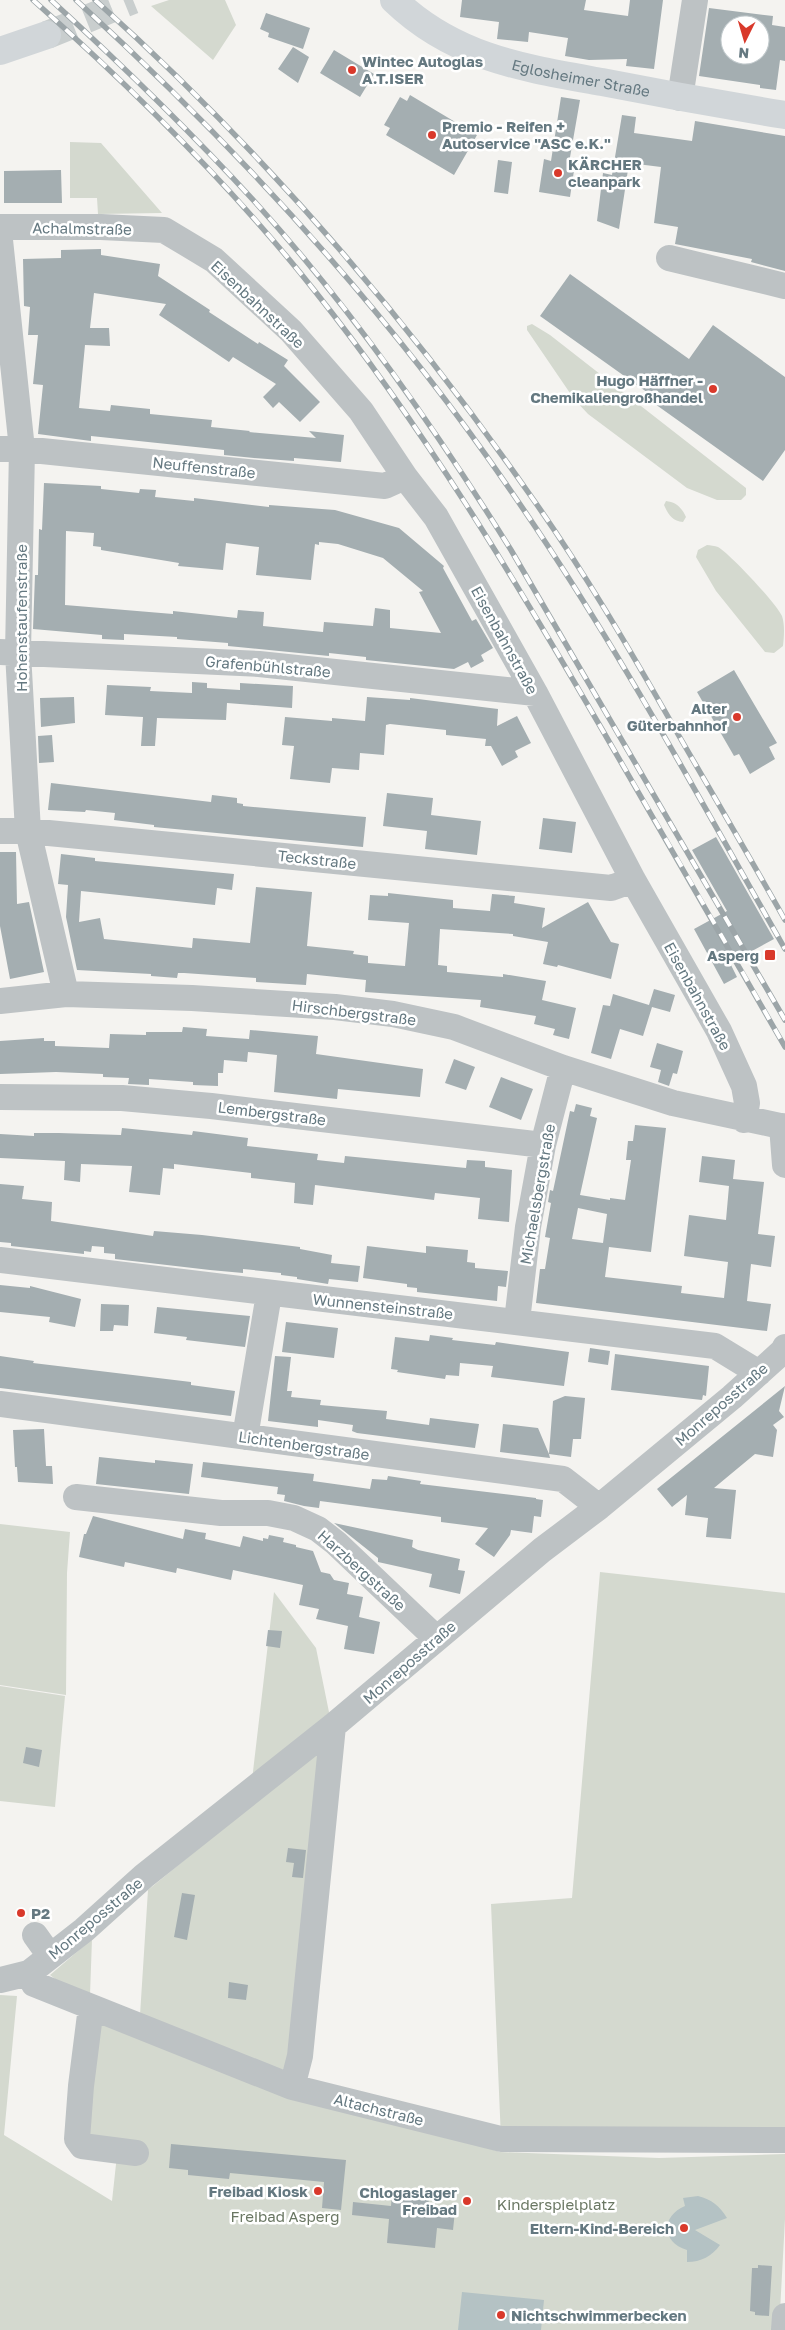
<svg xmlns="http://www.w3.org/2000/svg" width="785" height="2330" viewBox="0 0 785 2330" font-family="'Golos Text',sans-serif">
	<rect width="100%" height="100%" fill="#f4f3f0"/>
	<!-- green -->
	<path fill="#d4d9cf" d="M169,0H225L236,25L213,60L151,6Z
		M70,142L101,143L162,213L98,214L97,198H70Z
		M532,324L550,335L746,488V495L741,500H717L687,488L588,414L574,399L527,330V326Z
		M666,501C676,502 682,508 686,517L683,522C672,521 668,514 664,505Z
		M707,545C710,545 715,546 718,547C730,554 776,603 782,616C785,625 784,637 783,646L774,653L765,652L716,591L696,557L698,550Z
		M0,1524L70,1532L67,1573L66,1695L0,1685Z
		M600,1572L785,1593V2140L501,2139L491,1904L572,1898Z
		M274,1592L316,1648L331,1722L252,1780Z
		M0,1686L65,1696L55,1807L0,1801Z
		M327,1743L294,2061L282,2070L140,2015L148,1890Z
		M92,1939L90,1995L59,1982L50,1975Z
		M0,1995L17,1996L4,2135L112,2201L117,2155L82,2146L88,2018L500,2152L659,2158L785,2154V2219L779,2330H0Z"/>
	<!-- water -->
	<path fill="#b4c2c4" d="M698,2196C712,2200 719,2205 727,2218L695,2230L720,2245C712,2256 701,2262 687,2262V2250C661,2242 661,2216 685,2206L683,2198Z
		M462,2292L544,2300L541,2330H458Z"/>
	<!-- building -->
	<path fill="#a4aeb1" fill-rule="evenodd" d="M462,0H586L584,10L628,16L630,0H663L654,69L626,66L627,59L589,60L565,56L568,38L529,32L528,42L497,39L499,22L460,17Z
		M709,8L773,16L772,25L785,27V61L780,60L776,90L760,88V85L699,76ZM730,25H762L760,55H757V60L730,56Z
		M266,13L310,28L303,49L268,37L269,33L260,29Z
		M293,47L309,57L298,83L278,69Z
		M334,50L374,74L360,97L320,73Z
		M410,95L477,135L454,175L386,135L390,128L384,125L400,97L407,101Z
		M561,97L580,100L569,163L575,164L570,197L539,192L544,159L551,161Z
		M622,115L636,117L634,133L692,141L695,121L785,136V271L751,262L752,259L675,244L678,227L654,223L661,167L629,163L619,229L597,221L603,173L612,175Z
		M498,160L512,162L508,194L494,192Z
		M61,170L62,203H4V171Z
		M101,249V255L160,264L158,276L210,310L209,312L258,344L259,342L288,360L284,366L320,402L300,422L279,402L273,408L263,397L276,384L233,357L229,362L159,315L166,304L94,293L90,328H109L110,346L85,345L79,408L110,411L111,405L150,409V414L212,420L211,427L250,431L249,432L316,438L309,431L344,435L341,462L294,458V461L254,458L224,455V450L91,436V441L38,434L43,385L33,384L38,335H28L30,307L24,306L23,259L61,258V250Z
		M570,274L689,359L713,325L785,377V450L763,481L655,404L658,400L540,316Z
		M44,483L101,486V489L139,493L140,489L156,490L155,497L194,501V498L269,507V505L335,510L399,528L444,566L443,568L472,621L476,619L493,648L481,655L484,661L471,668L468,662L454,669L366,660V657L329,653V656L228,646V643L177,639V637L124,634V640L102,639V635L33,629L35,575H38L39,529L42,530ZM66,531L94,533L93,546L101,547V550L179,563L178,566L223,570L226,543L259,547L256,575L311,580L315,544L319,545V542L338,544L383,558L423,591L419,592L441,633L390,628V610L375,608L373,626L324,622L323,632L263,626L264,612L238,610L237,618L173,611V614L65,605Z
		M734,670L777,743L769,747L775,759L750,774L739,754L734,756L697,692Z
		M192,682L207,683V688L240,690V683L293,686L292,708L227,703L226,720L157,718L155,746H141L143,717L105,715L107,685L151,687L150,691L192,693Z
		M74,697L75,723L41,727L40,698Z
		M367,697L410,700V698L498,709L497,726L517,716L531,743L515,751L518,757L502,766L491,746H485L486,739L446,735V730L390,724L386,725L384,755L360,753L359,770L332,768L330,783L290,779L294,746L282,745L285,717L332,721V718L365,721Z
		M52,735L54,762L39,763L38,736Z
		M51,783L211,802L212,795L237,798V803L243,804V806L366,817L363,847L154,827V825L114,820L115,813L86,810L85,812L48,810Z
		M387,793L433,798L431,815L481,821L477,855L425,849L427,831L383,826Z
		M543,818L576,822L572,853L539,849Z
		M716,837L774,939L730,963L737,977L724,984L694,929L727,911L692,850Z
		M0,852H16L17,904L29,902L44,972L10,979L0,926Z
		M61,854L95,858V861L234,874L232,890L217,888L215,905L81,891L79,922L100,918L104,939L192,948L193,938L250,943L256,887L312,892L307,946L354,951L353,954L368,956V963L405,966L409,923L368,920L370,895L388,896V893L453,900V908L490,911L492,894L515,896L514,903L545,908L542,928L588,902L611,942L619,944L611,979L558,965L557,967L543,964L548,942L513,936V934L440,929L438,965L447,966V972L503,977V974L546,981L542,1000L576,1008L569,1039L553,1035L555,1029L534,1024L536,1016L480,1007L481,1000L365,992L366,980L307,974L306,985L256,982V978L184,973H178L177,978L151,976V974L77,970L66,917L68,885L58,884Z
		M654,989L675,995L670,1012L652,1007L643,1036L620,1029L611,1059L591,1053L603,1005L610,1006L613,994L649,1005Z
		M183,1027L207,1029L206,1036L249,1039L250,1030L318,1036L316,1054L423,1069L420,1097L338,1089L337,1099L274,1092L277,1055L248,1052L247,1062L224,1060L223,1073H218V1086L193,1085V1082L149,1079V1085L128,1084L129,1078L103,1077V1074L56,1072L0,1074V1041L44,1038V1041H55V1046L109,1048L110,1034L146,1035V1032H182Z
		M657,1043L683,1051L677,1074L673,1073L669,1086L658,1082L661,1070L650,1067Z
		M454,1059L475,1067L466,1090L445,1083Z
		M501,1077L533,1089L521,1120L489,1107Z
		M576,1104L592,1108L590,1116L597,1118L580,1195L610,1200V1198L625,1200L631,1160H626L628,1141H633L635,1125L666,1128L651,1252L609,1247L605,1277L682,1286L681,1293L724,1298L728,1262L684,1256L689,1215L726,1220L729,1186L699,1182L702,1156L735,1160L733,1179L764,1182L758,1234L775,1236L771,1267L751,1264L747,1301L771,1304L767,1331L536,1303L540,1269H545L550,1238L545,1237L551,1203L548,1202L550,1190L553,1191L570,1111L574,1112ZM578,1208L607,1214L603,1243L572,1239Z
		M122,1128L192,1135L193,1131L248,1138L247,1146L318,1154L317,1160L344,1163L345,1156L466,1168L467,1160L485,1161V1167L512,1170L509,1222L478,1219L480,1198L435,1193L434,1200L315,1185L313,1205L294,1203L295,1183L251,1178V1173L174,1164V1169L163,1168L160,1195L129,1192L132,1166L81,1164L80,1182L64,1180L65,1161L0,1158V1134L34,1136V1133H59L121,1135Z
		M0,1184L24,1186L22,1199L52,1202L51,1221L153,1236L154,1231L202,1235L300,1247V1249L332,1255L331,1263L360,1266L358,1282L329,1279L328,1284L297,1279V1277L281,1275V1273L243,1269V1273L210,1270L115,1259V1254L104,1253V1247L92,1246L91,1252L84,1251V1254L11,1246V1243L0,1242Z
		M367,1246L426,1253V1246L468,1250L467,1262L475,1263V1268L508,1271L506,1287L498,1286L497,1301L417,1292V1288L407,1287V1284L363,1278Z
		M0,1285L30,1288V1286L81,1299L75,1327L49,1322L50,1317L0,1312Z
		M101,1304L129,1305L128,1326L114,1325L113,1331H100Z
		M157,1307L250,1316L245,1347L186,1340L187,1337L154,1333Z
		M286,1322L338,1328L334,1358L282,1352Z
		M430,1335L453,1338L452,1340L495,1345L496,1342L569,1352L564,1386L491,1377L493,1366L460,1363L459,1376L446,1375L445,1379L397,1372L398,1370L391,1369L395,1337L429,1341Z
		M590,1348L610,1351L608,1365L588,1362Z
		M615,1354L709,1366L706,1396L703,1395L702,1400L611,1390Z
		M0,1356L34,1361L33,1363L191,1382V1385L235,1391L231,1416L0,1388Z
		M275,1356L291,1357L287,1391H292L291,1397L321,1400L320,1405L387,1411L386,1419L429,1425L430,1418L479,1424L475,1448L357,1433L352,1431L353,1425L318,1420V1427L268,1421Z
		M785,1386L779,1411L784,1417L773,1425L777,1430L773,1457L755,1454L714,1488L736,1490L731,1539L706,1537L708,1518L685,1515L687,1495L672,1507L657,1489Z
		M565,1396L585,1398L581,1439H573L571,1457L549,1454L550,1458L500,1452L503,1424L538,1428L549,1454L553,1401Z
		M44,1429L46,1466H52L53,1484L18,1482L17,1467H15L13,1430Z
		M99,1457L155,1463V1460L193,1464L189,1494L96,1484Z
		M203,1462L314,1474L313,1481L370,1489L372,1479L387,1480L388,1476L421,1481L420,1484L536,1498V1499L543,1500L541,1517L534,1516L532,1533L511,1530L510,1535L494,1557L475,1544L488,1528L441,1522V1517L320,1501L319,1508L304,1506L284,1501L285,1495L277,1494L278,1487L201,1477Z
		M93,1516L183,1539L185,1529L199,1532L206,1533L205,1539L240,1547L243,1536L263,1541V1538L268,1539L269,1535L284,1538L283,1542L296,1545V1547L313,1551L321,1572L330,1574L334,1580L349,1583L347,1594L363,1597L359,1617L380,1622L374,1654L344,1649L348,1626L316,1619L319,1609L299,1605L303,1585L233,1570L231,1580L177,1568L176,1573L125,1562L124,1567L79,1557L84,1534H86Z
		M334,1523L413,1540L412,1547L418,1550L460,1559L458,1570L465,1571L460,1594L429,1587L432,1574L378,1562V1558Z
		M268,1630L282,1631L280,1648L266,1646Z
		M26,1747L42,1750L39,1767L23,1763Z
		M288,1848L306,1850L303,1878L292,1877L294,1863L286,1862Z
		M182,1893L195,1895L187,1940L174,1937Z
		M229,1982L248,1985L246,2000L228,1998Z
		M171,2144L346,2160L341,2210L322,2208L324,2182L230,2173L229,2179L188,2175V2170L169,2168Z
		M392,2193L429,2197L428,2208L455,2211L453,2230L437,2228L435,2248L387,2243L389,2219L352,2215L353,2202L391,2206Z
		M758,2265L772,2266L769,2316L755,2315V2312L750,2311L752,2268H758Z"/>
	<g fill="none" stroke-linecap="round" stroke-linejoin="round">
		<!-- major-tunnel -->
		<path stroke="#c9cece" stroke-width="28" stroke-dasharray="28 14" stroke-linecap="butt" d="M47,35L133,0"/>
		<!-- minor -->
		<path stroke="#bdc2c4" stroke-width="26" d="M680,98L695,0
			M0,227H101L164,230L214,260L291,331L361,411L405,477L436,517L535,693L633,880L719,1031L744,1086L747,1103L744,1120
			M0,240L22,449L18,653L28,831L66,994
			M669,258L785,286
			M0,449H22L385,486L405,477
			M0,652L259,664L535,693
			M0,831H28L611,888L633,880
			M0,1001L66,994L192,998L335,1007L393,1014L454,1027L563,1068L673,1103L785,1127
			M0,1097L122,1098L211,1106L543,1145
			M782,1126L785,1165
			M0,1260L715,1346L759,1373
			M517,1321L528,1227L543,1145L563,1068
			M0,1404L563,1479L599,1507
			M245,1437L269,1294
			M76,1497L221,1513H268L294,1518L318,1529L336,1543L436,1638
			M35,1935L50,1956
			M29,1973L34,1984L292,2087L501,2139L785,2140
			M0,1980L29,1973L84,1930L144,1876L333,1726L542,1550L599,1507L732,1397L783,1351L785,1347
			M91,2007L81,2086L77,2139L82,2146L136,2153
			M292,2087L300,2056L333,1726
			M784,2330L785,2316"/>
		<!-- major -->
		<g stroke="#d1d6d9" stroke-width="28">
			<path id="s1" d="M394,0C454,58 524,68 602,82C663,94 724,105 785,115"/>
			<path d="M0,51L47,35"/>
		</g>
		<!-- rail casing -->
		<g stroke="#9ca5a8" stroke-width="5.5">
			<path id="rail" d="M33,0C133,89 231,185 314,290C424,428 514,578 603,731C664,836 725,941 785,1047
				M51,0C122,65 191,132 255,202C352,309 435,428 511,550L785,1020
				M76,0C239,149 391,314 515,497C615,642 698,796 785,949
				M95,0C258,146 403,313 528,492C582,568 629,648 675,729C712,793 749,856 785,920"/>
		</g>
		<!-- rail -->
		<use href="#rail" stroke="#fff" stroke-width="4" stroke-dasharray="11" stroke-linecap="butt"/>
	</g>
	<!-- markers -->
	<g fill="#d9392b" stroke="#fff" stroke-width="2">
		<circle cx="352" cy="70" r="5"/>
		<circle cx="432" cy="135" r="5"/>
		<circle cx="558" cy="173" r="5"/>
		<circle cx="713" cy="389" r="5"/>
		<circle cx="737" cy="717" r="5"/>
		<rect x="764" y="949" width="12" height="12" rx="2.5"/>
		<circle cx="21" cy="1913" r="5"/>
		<circle cx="318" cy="2191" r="5"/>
		<circle cx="467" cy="2201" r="5"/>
		<circle cx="684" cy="2228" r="5"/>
		<circle cx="501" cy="2315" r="5"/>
	</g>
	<g text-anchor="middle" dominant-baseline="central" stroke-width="5" stroke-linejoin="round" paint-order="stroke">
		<!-- poi labels -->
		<g font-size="15" font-weight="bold" fill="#647880" stroke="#fff" text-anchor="end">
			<text x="362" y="61" text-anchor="start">Wintec Autoglas<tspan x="362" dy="17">A.T.ISER</tspan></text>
			<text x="442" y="126" text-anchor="start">Premio - Reifen +<tspan x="442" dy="17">Autoservice "ASC e.K."</tspan></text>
			<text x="568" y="164" text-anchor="start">KÄRCHER<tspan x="568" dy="17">cleanpark</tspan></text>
			<text x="703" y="380">Hugo Häffner -<tspan x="703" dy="17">Chemikaliengroßhandel</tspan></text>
			<text x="727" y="708">Alter<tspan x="727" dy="17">Güterbahnhof</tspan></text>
			<text x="759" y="955">Asperg</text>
			<text x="31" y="1913" text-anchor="start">P2</text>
			<text x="308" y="2191">Freibad Kiosk</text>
			<text x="457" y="2192">Chlogaslager<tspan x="457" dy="17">Freibad</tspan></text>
			<text x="674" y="2228">Eltern-Kind-Bereich</text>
			<text x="511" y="2315" text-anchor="start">Nichtschwimmerbecken</text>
		</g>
		<!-- street labels -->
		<g font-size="15" fill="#647880" stroke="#fff">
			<text stroke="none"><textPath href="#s1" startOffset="206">Eglosheimer Straße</textPath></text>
			<text transform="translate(82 228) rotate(1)">Achalmstraße</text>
			<text transform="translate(258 304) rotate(43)">Eisenbahnstraße</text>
			<text transform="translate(204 467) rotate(6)">Neuffenstraße</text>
			<text transform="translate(21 618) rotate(-90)">Hohenstaufenstraße</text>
			<text transform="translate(505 640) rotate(61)">Eisenbahnstraße</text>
			<text transform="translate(268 666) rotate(5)">Grafenbühlstraße</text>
			<text transform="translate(317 859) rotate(6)">Teckstraße</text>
			<text transform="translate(698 996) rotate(61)">Eisenbahnstraße</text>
			<text transform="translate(354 1012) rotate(7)">Hirschbergstraße</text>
			<text transform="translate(272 1113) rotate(7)">Lembergstraße</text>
			<text transform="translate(537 1194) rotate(-80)">Michaelsbergstraße</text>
			<text transform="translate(383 1306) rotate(6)">Wunnensteinstraße</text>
			<text transform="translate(721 1404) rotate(-41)">Monreposstraße</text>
			<text transform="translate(304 1445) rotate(8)">Lichtenbergstraße</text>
			<text transform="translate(362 1570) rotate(42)">Harzbergstraße</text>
			<text transform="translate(409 1662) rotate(-41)">Monreposstraße</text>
			<text transform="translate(95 1918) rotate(-40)">Monreposstraße</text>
			<text transform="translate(379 2109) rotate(14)">Altachstraße</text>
		</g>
		<!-- park labels -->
		<g font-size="15" fill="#6a7763" stroke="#fff">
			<text x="556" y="2204">Kinderspielplatz</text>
			<text x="285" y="2216">Freibad Asperg</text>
		</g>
	</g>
	<!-- north arrow -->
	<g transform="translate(745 40) rotate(185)"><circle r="24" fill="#ffffff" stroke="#c1c9cc"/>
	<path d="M0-4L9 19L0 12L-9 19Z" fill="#d9392b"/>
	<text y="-8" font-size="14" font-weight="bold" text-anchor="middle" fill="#647880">N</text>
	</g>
</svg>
